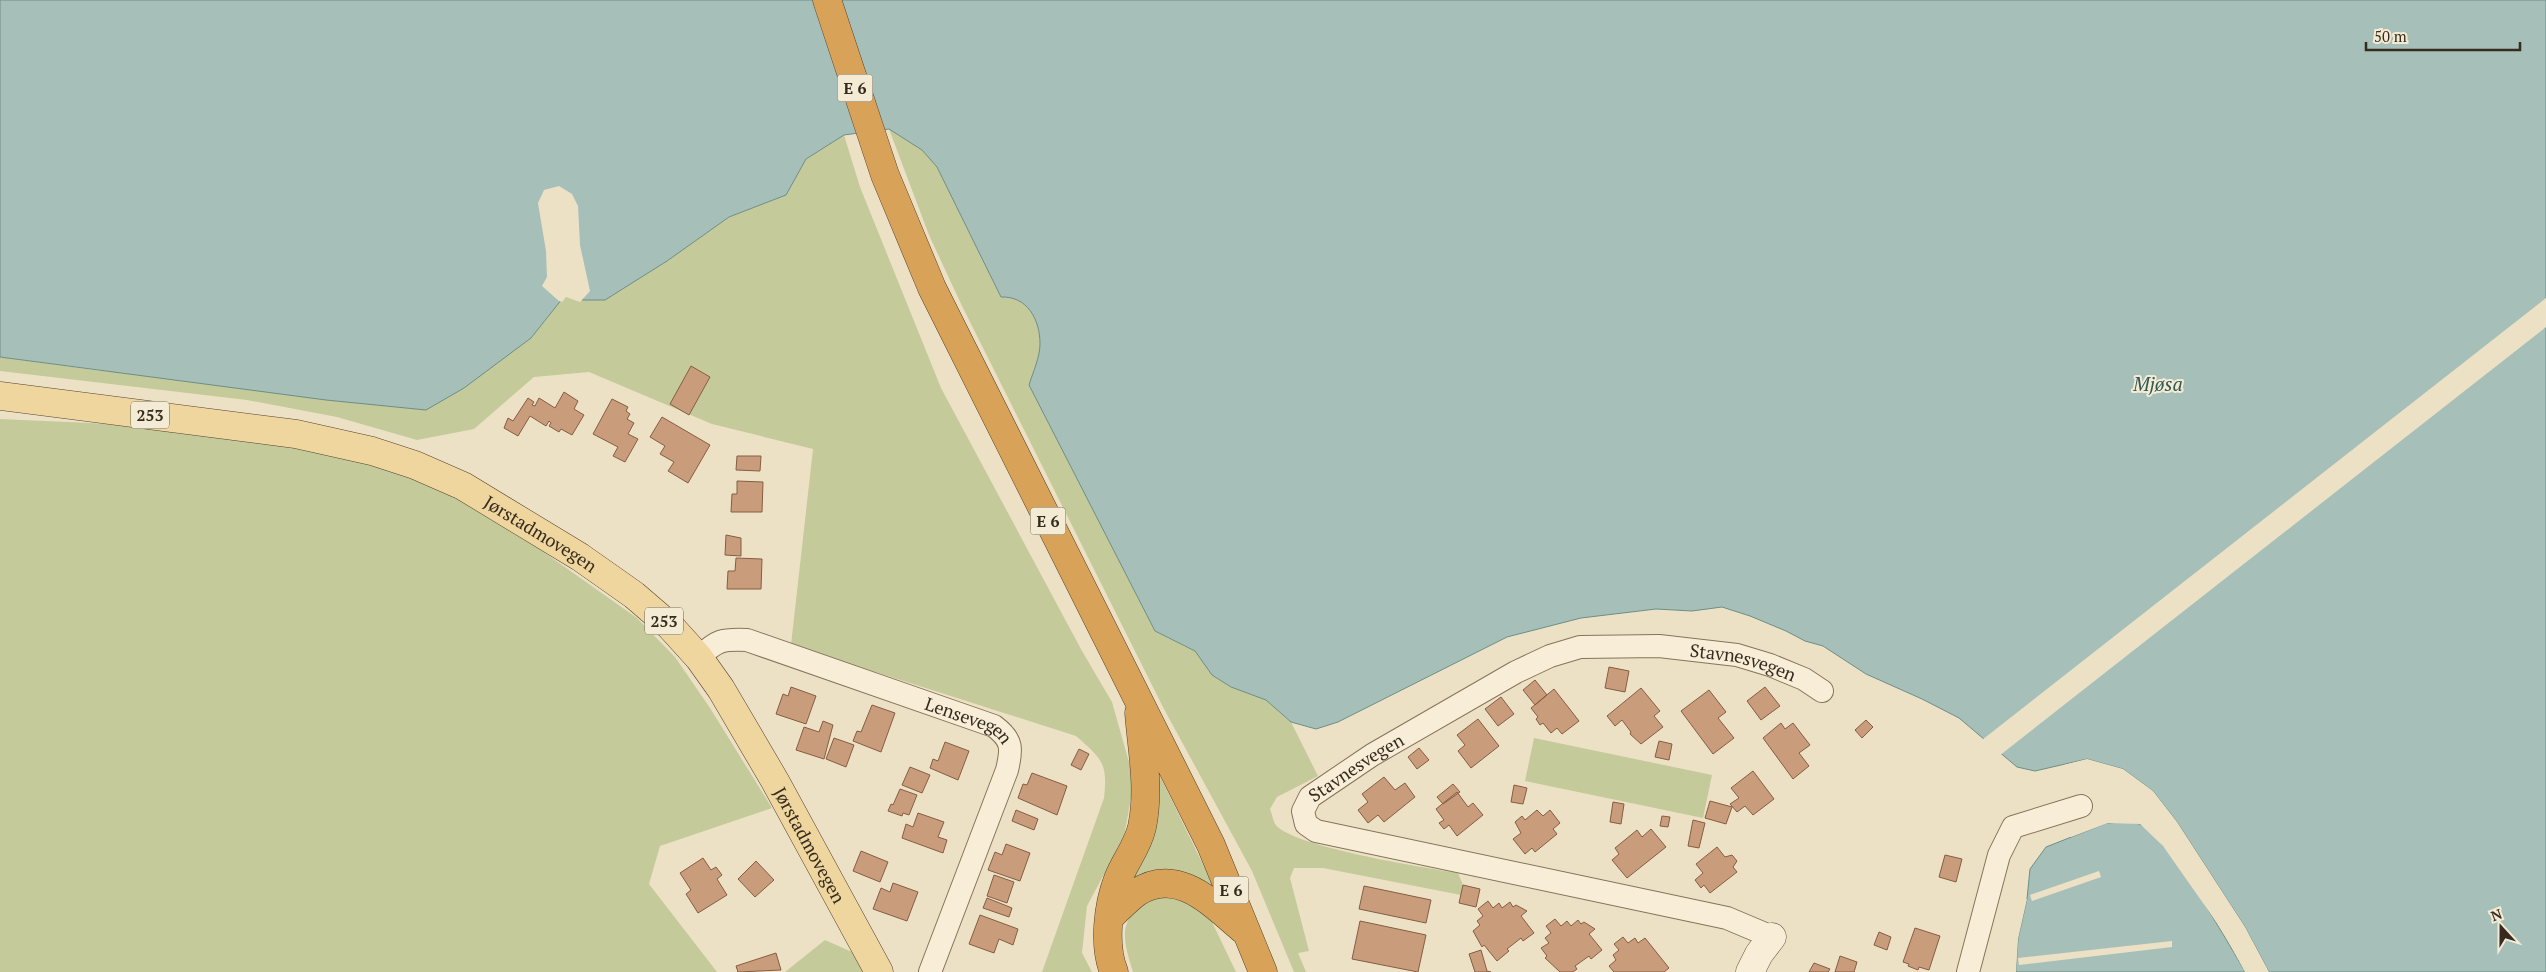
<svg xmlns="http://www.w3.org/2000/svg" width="2546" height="972" viewBox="0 0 2546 972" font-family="'PT Serif',serif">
	<rect width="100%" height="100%" fill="#ede1c5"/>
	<!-- green -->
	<path fill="#c4ca99" d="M889,129L922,150L937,167L1001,297C1027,296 1040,319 1040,344C1040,357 1033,372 1030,385L1155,631L1195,651L1212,675L1231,687L1266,700L1291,722L1318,776L1277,797L1270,809C1272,814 1273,820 1275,824C1291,847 1427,868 1458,873L1463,885L1461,895L1323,868H1294L1290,878L1309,951L1298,953L1306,972H1294L1252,871L1164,709L962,306L929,235Z
		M844,135L860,187L941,388L1082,651L1112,702L1134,780L1124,837L1087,906L1082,953L1092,972H1042L1104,798C1108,763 1102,759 1076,736L791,645L813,449L712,424L589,372L534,377L474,429L417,440L337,417L247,400L0,371V357L102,371L499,360L531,338L566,294L605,300L667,261L729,217L786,195L806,159Z
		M0,419L90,423L232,433L361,459L431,484L528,541L637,618L675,657L710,708L772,808L660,846L649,884L717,972H0Z
		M1534,738L1712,775L1703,818L1525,781Z
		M1157,770L1214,887L1183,872L1170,870L1127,883Z
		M1154,892L1193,900L1212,922L1236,972H1133C1120,931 1120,920 1154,892Z
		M825,940L852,952L864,972H785Z"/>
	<!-- water -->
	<path fill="#a6c0b9" stroke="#6d8e86" d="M0,0H2546V972H2269L2245,927L2177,822L2153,791L2123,769L2087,759L2035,771L2017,767L1959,718L1922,699L1866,674L1823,646L1805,641L1786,631L1750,616L1722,607L1692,611L1656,609L1581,618L1507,637L1338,722L1316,729L1291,722L1266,700L1231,687L1212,675L1195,651L1155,631L1029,385C1033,372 1040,357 1040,344C1040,319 1027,296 1001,297L937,167L922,150L889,129L844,135L806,159L786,195L729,217L667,261L605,300H583L566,294L531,338L464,388L426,410L326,400L0,357Z
		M2124,822C2128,823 2135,822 2139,824C2165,833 2230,945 2245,972H2016L2018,939L2027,899L2030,869L2046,847L2107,823Z"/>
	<!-- pier -->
	<path fill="#ede1c5" d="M559,186L572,194L578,206L580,245L590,291L580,302L566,297L562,302L559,301L542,286L547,277L546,251L538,203L544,190Z
		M2546,298V327L1999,756L1982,740Z
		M2087,759L2123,769L2153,791L2177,822L2245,927L2269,972H2267L2243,928L2175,823L2151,792L2122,771L2087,762L2062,768L2064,765Z
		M2107,820L2141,822L2165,844L2226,932L2248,972H2245L2224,933L2163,846L2140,824L2108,823L2071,837L2070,835Z
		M2099,871L2101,877L2032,901L2030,895Z
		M2024,899H2027L2018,939L2016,972H2013L2015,939Z
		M2172,941V947L2019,965L2018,958Z"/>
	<!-- building -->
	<path fill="#c99d7c" stroke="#855d42" d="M691,366L710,377L689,415L670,404Z
		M564,392L578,401L574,409L584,415L572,435L561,429L559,432L549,426L551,423L549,421L546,426L530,416L518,436L504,428L508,418L513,421L528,398L534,402L532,405L535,406L539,398L555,408Z
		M612,399L628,407L626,411L630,414L627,419L634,423L628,434L638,439L625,462L613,456L618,447L593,434Z
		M662,417L710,445L688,483L668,471L674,462L660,454L665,446L650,437Z
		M737,456H761L760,471L736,470Z
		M737,481L763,482L762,512H731L732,494H737Z
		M726,535L741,538V556L725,555Z
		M736,558L762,559L761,589H727L728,571H735Z
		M1609,667L1629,671L1625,692L1605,688Z
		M1535,680L1547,695L1535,705L1523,690Z
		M791,687L816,696L806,724L776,714L783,694L788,696Z
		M1765,687L1780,706L1761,720L1747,701Z
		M1641,688L1660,711L1654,716L1663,727L1641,744L1630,734L1631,732L1622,720L1615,726L1607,716Z
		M1554,689L1579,721L1562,734L1557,728L1551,733L1543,723L1540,725L1536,719L1538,717L1531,708Z
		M1709,690L1726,712L1718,718L1734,738L1713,754L1681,711Z
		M1501,697L1514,714L1498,726L1485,709Z
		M872,705L895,713L881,752L853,741L857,731L861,732Z
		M1478,719L1499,746L1471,768L1458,751L1465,745L1457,735Z
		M1866,720L1873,727L1862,738L1855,730Z
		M823,721L833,725L824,759L796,750L804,727L819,732Z
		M1781,723L1785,729L1793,723L1810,745L1799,753L1809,766L1793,779L1763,738Z
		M834,738L854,745L846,767L826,759Z
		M1659,741L1672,744L1669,760L1655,757Z
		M945,742L969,751L958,780L930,768L933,759L938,761Z
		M1419,748L1429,760L1417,769L1408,757Z
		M1079,749L1089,754L1081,770L1071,765Z
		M910,767L930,775L922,793L902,785Z
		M1753,771L1774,799L1753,815L1745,806L1737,812L1730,804L1739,798L1731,788Z
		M1032,773L1067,786L1057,815L1018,798L1023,784L1027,785Z
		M1384,777L1395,790L1405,783L1415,797L1384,822L1378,815L1368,823L1358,810L1368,802L1362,794Z
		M1453,784L1460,792L1443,804L1437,797Z
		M1514,785L1527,788L1523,804L1511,802Z
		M900,789L917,795L909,815L903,813L902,816L888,811L891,804L893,805Z
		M1457,792L1468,807L1473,803L1483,815L1457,836L1449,825L1444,829L1439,823L1444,820L1436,809Z
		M1710,801L1732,807L1726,824L1705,818Z
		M1613,802L1624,804L1621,824L1610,822Z
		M1016,810L1038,819L1034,830L1012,821Z
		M1537,810L1543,816L1550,810L1560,823L1553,829L1557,834L1535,852L1532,848L1525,854L1513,839L1521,833L1515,822L1522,816L1525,820Z
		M918,813L944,822L938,837L947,840L943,853L902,838L906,824L913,827Z
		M1662,816L1670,817L1668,827L1660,826Z
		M1693,820L1705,823L1699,848L1688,846Z
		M1651,829L1666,847L1627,878L1612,860L1619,854L1615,848L1637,830L1642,837Z
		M1006,844L1030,853L1020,881L988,870L995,852L1002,855Z
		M1717,847L1725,857L1732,855L1737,861L1733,867L1737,872L1710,893L1704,885L1701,888L1695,880L1703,873L1696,864Z
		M861,851L888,862L880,882L853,871Z
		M1945,855L1962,859L1956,882L1939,877Z
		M703,858L711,870L716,867L722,875L717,879L727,895L698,913L686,894L691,890L680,873Z
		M756,861L774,880L755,897L738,879Z
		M994,875L1014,882L1007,903L987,896Z
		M893,883L918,892L907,921L873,909L881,888L890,892Z
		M1463,885L1480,889L1476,907L1459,903Z
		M1364,886L1431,900L1426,923L1359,909Z
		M987,898L1012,908L1009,917L983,908Z
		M1488,901L1493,908L1499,903L1502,908L1510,902L1513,907L1516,905L1527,911L1521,916L1534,933L1523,941L1521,938L1507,949L1509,951L1497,961L1484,945L1482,947L1473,931L1480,925L1477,921L1483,916L1478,909Z
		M980,915L1018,929L1013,945L999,939L994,953L969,944Z
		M1555,919L1561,926L1567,921L1571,926L1578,920L1581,924L1584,922L1595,929L1589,934L1602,950L1591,959L1589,956L1575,966L1577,969L1573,972H1560L1545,958L1547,956L1541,948L1549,943L1545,938L1551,933L1546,926Z
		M1360,921L1426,935L1418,972L1352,959Z
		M1915,928L1940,936L1929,970L1919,967L1918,970L1908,966L1909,964L1903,962Z
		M1879,932L1891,937L1887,950L1874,945Z
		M1623,937L1628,943L1635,938L1638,943L1645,938L1669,968L1664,972H1614L1609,966L1616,960L1613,955L1619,950L1614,944Z
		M1481,950L1487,971L1491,972H1475L1469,954Z
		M776,953L781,970L738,972L736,966Z
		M1840,956L1857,962L1854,972H1835Z
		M1814,963L1830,969L1828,972H1809Z"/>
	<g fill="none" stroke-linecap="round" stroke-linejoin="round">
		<!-- street casing -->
		<g stroke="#87735c" stroke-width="24">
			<g id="street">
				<path id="s1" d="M699,658C716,640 722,639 747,640L994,726C1013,740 1012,749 1007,770L930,972"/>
				<path id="s2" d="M1772,937L1727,918L1316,831L1306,824L1303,811L1310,797L1372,755L1516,672L1550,656L1580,647L1659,646L1737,655L1770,665L1804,679L1822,691"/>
				<path d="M1968,972L1999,855L2013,827L2081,806"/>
			</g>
		</g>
		<!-- secondary casing -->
		<g stroke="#69543f" stroke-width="29">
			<path id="secondary" d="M1750,972L1759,954L1772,937"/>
		</g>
		<!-- primary casing -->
		<g stroke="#554130" stroke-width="29">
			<g id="primary">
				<path id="s3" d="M0,396L296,434L372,451L415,465L463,486L580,557L634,595L670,626L699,658L721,689L775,781L879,972"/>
			</g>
		</g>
		<!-- highway casing -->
		<g stroke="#554130" stroke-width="29">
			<path id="highway" d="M827,0L885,175L932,288L1211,845L1263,972
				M1110,917C1118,909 1127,900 1136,893C1179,864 1215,907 1246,932
				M1114,972C1103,945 1108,905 1118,879C1125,861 1138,846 1142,827C1150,789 1142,751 1139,713"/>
		</g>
		<!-- street -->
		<use href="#street" stroke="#f8eed8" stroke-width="22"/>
		<!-- secondary -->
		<use href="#secondary" stroke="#f8eed8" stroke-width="28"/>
		<!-- primary -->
		<use href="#primary" stroke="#eed69e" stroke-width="28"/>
		<!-- highway -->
		<use href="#highway" stroke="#d8a259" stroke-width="28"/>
	</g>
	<g text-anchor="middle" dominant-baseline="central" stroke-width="4" stroke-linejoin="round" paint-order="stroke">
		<!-- shield labels -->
		<g fill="#f4ebd4" stroke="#706555" stroke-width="1">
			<rect x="837.5" y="74.5" width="35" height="27" rx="4"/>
			<rect x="131" y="401.5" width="38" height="27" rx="4"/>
			<rect x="1030.5" y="507.5" width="35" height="27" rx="4"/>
			<rect x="645" y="607.5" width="38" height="27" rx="4"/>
			<rect x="1213.5" y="876.5" width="35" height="27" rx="4"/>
		</g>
		<g font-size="16" font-weight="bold" fill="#372b1f">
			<text x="855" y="88">E 6</text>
			<text x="150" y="415">253</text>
			<text x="1048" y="521">E 6</text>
			<text x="664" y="621">253</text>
			<text x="1231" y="890">E 6</text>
		</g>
		<!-- street labels -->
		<g font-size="18" fill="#372b1f" stroke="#f4ebd4">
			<text stroke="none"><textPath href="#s3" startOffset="565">Jørstadmovegen</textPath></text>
			<text stroke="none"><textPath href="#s2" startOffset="985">Stavnesvegen</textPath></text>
			<text stroke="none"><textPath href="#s1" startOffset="290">Lensevegen</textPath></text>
			<text stroke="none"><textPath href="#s2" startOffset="565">Stavnesvegen</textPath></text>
			<text stroke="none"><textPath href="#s3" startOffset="985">Jørstadmovegen</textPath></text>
		</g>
		<!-- water labels -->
		<g font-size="19" font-style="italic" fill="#2f5754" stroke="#f4ebd4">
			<text x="2158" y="383">Mjøsa</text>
		</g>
	</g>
	<!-- north arrow -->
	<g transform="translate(2501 927) rotate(339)" stroke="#f4ebd4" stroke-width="4" paint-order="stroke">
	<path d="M0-4L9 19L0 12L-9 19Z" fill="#372b1f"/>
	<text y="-8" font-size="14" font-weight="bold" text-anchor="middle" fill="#372b1f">N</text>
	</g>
	<!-- scale -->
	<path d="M2366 42v8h154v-8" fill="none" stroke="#372b1f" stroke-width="2.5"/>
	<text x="2374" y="42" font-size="15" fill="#372b1f" stroke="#f4ebd4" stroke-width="4" paint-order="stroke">50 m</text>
</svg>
